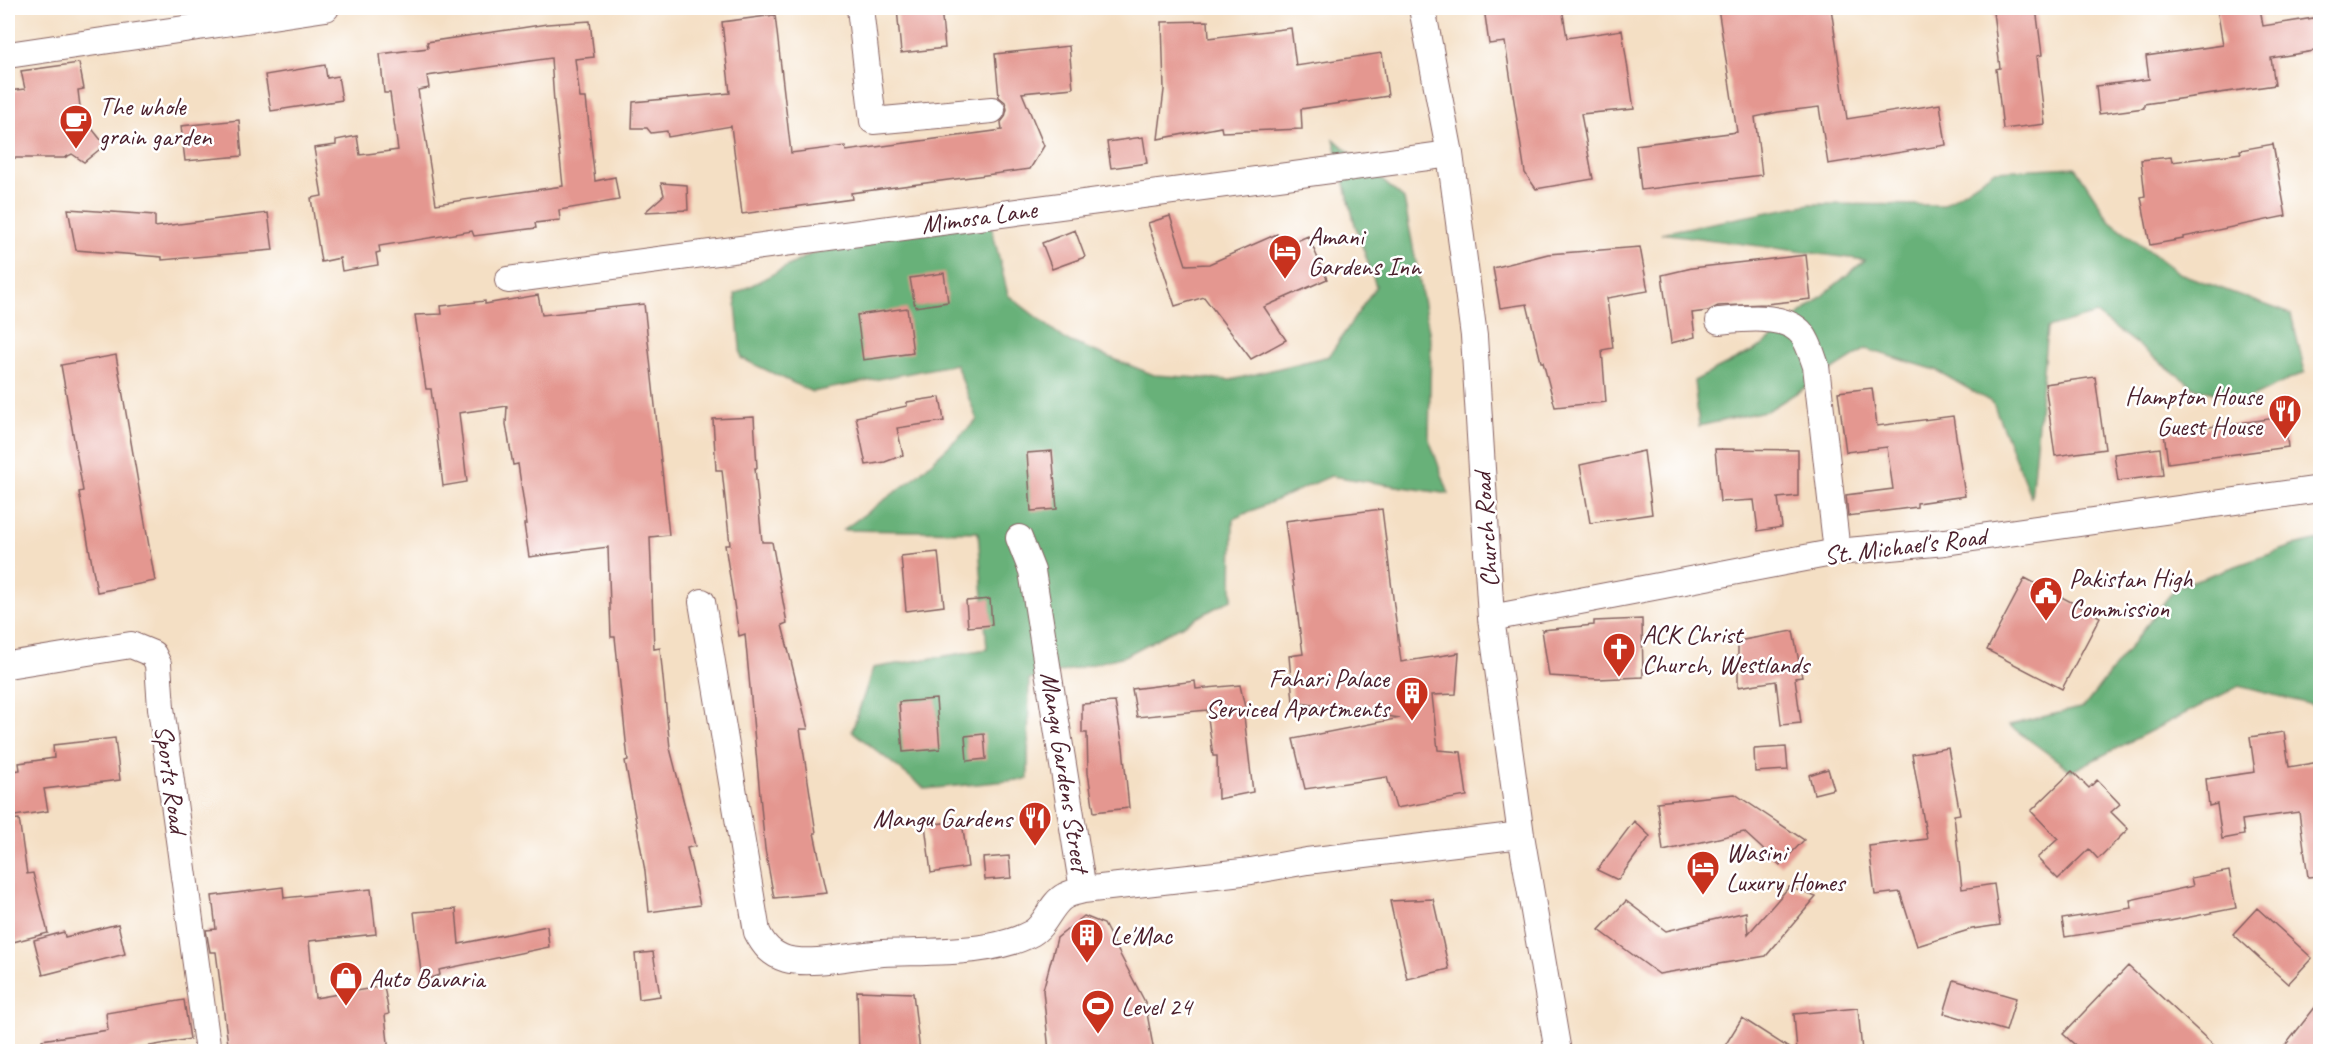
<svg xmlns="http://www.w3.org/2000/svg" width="2328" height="1059" viewBox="0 0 2328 1059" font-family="Caveat,sans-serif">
	<rect width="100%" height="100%" fill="#fff"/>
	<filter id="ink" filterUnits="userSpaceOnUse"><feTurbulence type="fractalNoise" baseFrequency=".0167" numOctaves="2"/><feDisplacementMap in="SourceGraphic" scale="12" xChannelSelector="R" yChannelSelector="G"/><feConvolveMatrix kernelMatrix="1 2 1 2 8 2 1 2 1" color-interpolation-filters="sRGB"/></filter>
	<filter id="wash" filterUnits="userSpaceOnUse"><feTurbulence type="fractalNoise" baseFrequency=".008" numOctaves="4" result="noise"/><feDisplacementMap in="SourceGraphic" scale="24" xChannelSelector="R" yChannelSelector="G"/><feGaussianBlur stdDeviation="1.35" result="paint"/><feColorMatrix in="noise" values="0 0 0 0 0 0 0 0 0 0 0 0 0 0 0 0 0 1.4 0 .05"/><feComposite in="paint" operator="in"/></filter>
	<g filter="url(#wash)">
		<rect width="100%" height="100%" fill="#f4dfc4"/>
		<!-- forest -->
		<path fill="#67b179" stroke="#586852" stroke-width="1.5" d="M1334,139L1404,199L1431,342L1429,439L1449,494L1331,476L1233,519L1232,599L1125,656L1029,680L1028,779L925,789L852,731L873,668L987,649L978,532L843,530L913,479L977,420L956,364L812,392L741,358L735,294L811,254L987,208L1008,295L1066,340L1154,375L1231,380L1329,356L1376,286L1355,225Z
			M2075,167L2110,221L2179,273L2291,314L2305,372L2244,401L2195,388L2096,314L2047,328L2031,498L1993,403L1936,370L1866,349L1769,410L1699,426L1694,381L1762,346L1865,260L1661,233L1810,204L1943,205L1994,171Z
			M2320,540V707L2239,686L2072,771L2009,725L2084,707L2176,587L2293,546Z"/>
		<g id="blocks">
			<!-- building -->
			<path fill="#e49790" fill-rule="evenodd" d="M897,8H941L945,48L901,53Z
				M1484,8H1562L1567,38L1622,30L1634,109L1581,114L1593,179L1536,189L1525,173L1505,42L1489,44Z
				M1718,8H1831L1847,119L1940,104L1946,145L1828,164L1819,107L1778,112L1755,117L1762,175L1641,190L1636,145L1737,132Z
				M2036,8L2042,55L2037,56L2045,124L2003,129L1996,69L2000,68L1993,12Z
				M2217,8H2260L2263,26L2320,17V50L2271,58L2275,85L2144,104V108L2099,114L2096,86L2149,79L2146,56L2223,45Z
				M775,15L791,153L845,146L846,151L1002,130L1001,122L1005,117L1007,109L1005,102L999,97L995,54L1069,46L1073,88L1022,93L1044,146L1030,169L851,193L852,199L742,214L731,126L668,137L667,131L651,133L647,128H632L633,102L730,93L722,22Z
				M590,21L594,57L575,59L580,98H586L595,181L615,177L619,200L559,210L560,220L535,223L536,228L474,236L472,231L379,246L380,252L376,253L378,265L342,271L340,258L321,262L311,198L322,196L314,148L336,145V140L357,136L360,155L398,150L390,93H384L380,54L428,48L427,42L547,24ZM551,58L554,102L563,186L436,204L418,90L429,88L427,76Z
				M1208,21L1209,38L1291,28L1296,66L1382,53L1388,96L1301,109L1302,129L1222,132L1221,127L1158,139L1164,90L1162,22Z
				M79,63L84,89L78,90L81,115L105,145L84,162L72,154L64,158H8V91L25,89L21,71Z
				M325,65L327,78L338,76L342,100L271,111L265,75Z
				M239,120L242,156L185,161L181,126Z
				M1143,137L1147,163L1111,168L1107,142Z
				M2273,144L2286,216L2183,237V239L2150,245L2141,197L2145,196L2141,160L2171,157L2172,162L2241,153L2240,150Z
				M661,183L687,185L688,210L645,212L664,195Z
				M68,209L155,215V227L268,213L273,250L162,260V257L76,250Z
				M1170,216L1186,265L1209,264L1277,234L1283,247L1308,236L1327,279L1264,307L1286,340L1251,359L1204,297L1175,306L1148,223Z
				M1075,230L1085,257L1052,269L1042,243Z
				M1640,247L1648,291L1607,298L1613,348L1602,350L1606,402L1555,407L1543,362H1541L1527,304L1500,308L1493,268L1548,254Z
				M1806,255L1811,299L1766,304L1718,306L1708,311L1692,313L1695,337L1671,343L1662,275L1692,268Z
				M944,273L948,302L915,307L910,278Z
				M538,295L542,315L644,304L669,535L650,537L654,649L660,648L670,748L695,846L687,848L700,905L649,912L645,871L625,761L628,760L615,637H611L608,547L529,557L524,524H527L518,464L513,465L506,424L507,406L459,413L467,482L443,486L431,389H426L415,315L442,314L441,306L485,301V304Z
				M907,308L913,353L863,360L857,315Z
				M116,355L155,581L97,592L79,492L83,491L61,365Z
				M2095,377L2105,449L2055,456L2045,384Z
				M1872,388L1877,426L1953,416L1965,496L1917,503V507L1848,516L1846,495L1893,489L1887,447L1846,452L1838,392Z
				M940,397L944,421L897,428L903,455L885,462L866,465L856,417L907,406V402Z
				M754,417L757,468H755L762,542H772L787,623L782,625L808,729H800L816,833H814L827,893L774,898L765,849L745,634L739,636L725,545H730L722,470H716L713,419Z
				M2284,417L2288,447L2168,463L2164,433Z
				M2160,448L2163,475L2118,481L2114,454Z
				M1715,449L1798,450V496L1778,498L1782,527L1758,531L1754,500L1720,502Z
				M1052,451L1057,509L1031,511L1027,453Z
				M1644,451L1652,514L1590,523L1580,465Z
				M1382,509L1401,662L1459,653L1456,694L1432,695L1438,750L1461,752L1467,796L1396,808L1387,777L1305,789L1293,739L1400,718L1293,702L1289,656L1303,654L1285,521Z
				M938,552L944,606L906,611L901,556Z
				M2025,578L2100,617L2062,689L1987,650Z
				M990,599L992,625L968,627L966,601Z
				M1642,619L1643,677L1598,679L1549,676L1542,630L1594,625V621Z
				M1793,631L1802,677L1795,678L1801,723L1781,725L1776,681L1738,687V641Z
				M1195,681L1196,689L1240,685L1247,716H1244L1253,792L1218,799L1217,756H1213L1207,710L1137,717L1132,689Z
				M936,699L940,749L903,752L899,702Z
				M1115,702L1123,747L1129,808L1094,812L1088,773L1087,733H1082V704Z
				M2284,732L2289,767L2320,762V876L2308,877L2299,812L2242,820L2244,835L2222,839L2217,804L2209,806L2206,779L2255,772L2250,737Z
				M984,734L986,759L967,761L965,736Z
				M115,738L120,780L44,789L48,811L8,817V772L20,770L19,763L54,758L53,745Z
				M1786,747L1788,770L1755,772L1754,749Z
				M1948,748L1960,814L1954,815L1962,889L1994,884L2000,925L1972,929L1917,946L1900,892L1875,895L1869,846L1927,839L1912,754Z
				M1828,769L1834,789L1814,794L1809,775Z
				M2072,771L2089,788L2097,780L2120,804L2111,812L2128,829L2098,859L2089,849L2058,879L2037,858L2058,839L2031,811Z
				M1735,794L1804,840L1780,865L1744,832L1663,851L1657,802Z
				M19,819L27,874L33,873L48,933L13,942L8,919V820Z
				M962,821L968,867L931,873L925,825Z
				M1634,821L1650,836L1618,880L1597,870Z
				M1009,856L1011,878L985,880L983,858Z
				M2229,871L2236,908L2170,921L2065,937L2062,919L2132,908L2130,900L2193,886L2191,878Z
				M283,887L284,898L371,889L376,934L309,941L315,998L384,986L389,1014L385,1015L389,1052H229L216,952H210L206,930L216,929L212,896Z
				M1789,887L1816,897L1766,956L1659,974L1599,930L1626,901L1666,931L1746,912L1748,934Z
				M1433,899L1449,969L1407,979L1390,901Z
				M2257,908L2312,958L2288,984L2233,934Z
				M456,909L459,944L547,926L549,947L439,970L440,975L422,981L414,912Z
				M1084,916L1104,924L1145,1002L1154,1052H1049L1043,990L1057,938Z
				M118,924L125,954L43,975L34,940L64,932L65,937Z
				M653,952L660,996L639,999L635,954Z
				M2128,966L2221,1052H2083L2063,1034Z
				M1954,980L2016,998L2006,1031L1944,1013Z
				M857,991L913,993L920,1052H859Z
				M184,1000L190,1039L116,1052H43L42,1040L108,1030L106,1013Z
				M2320,1001V1052H2280Z
				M1858,1008L1862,1052H1797L1794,1014Z
				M1742,1018L1795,1052H1721Z"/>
		</g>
	</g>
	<g filter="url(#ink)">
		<use href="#blocks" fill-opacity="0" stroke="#866261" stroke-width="1.5"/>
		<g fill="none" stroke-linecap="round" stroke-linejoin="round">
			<!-- minor casing -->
			<g stroke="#866261" stroke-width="28">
				<path id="minor" d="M860,8L873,121L992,110
					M1422,8L1450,154L1474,336L1491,618L1521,835L1558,1052
					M8,55L326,8
					M508,280L1450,154
					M1719,321C1740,319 1779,314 1797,329C1807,336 1812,355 1816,366L1837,552
					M702,602L757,932C764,946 771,954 786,959C811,966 856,955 883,953C927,951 992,955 1032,933C1046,925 1051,903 1065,896C1070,893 1077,892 1083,890L1032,571L1019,538
					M1491,618L1837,552L1945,542L2320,489
					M8,665L131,645L153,654L158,664L161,708L208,1052
					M1083,890L1251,871L1307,861L1521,835"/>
			</g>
			<!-- minor -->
			<use href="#minor" stroke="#fff" stroke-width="26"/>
		</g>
	</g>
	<!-- icons -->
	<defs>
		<g id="cafe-pin" transform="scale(1.725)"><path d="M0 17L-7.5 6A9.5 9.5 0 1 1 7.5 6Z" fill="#c8321e" stroke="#fff"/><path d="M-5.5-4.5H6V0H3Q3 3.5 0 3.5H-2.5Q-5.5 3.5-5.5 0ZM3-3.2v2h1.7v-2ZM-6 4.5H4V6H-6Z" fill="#fff"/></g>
		<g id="hotel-pin" transform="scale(1.725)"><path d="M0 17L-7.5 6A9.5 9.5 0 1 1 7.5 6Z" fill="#c8321e" stroke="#fff"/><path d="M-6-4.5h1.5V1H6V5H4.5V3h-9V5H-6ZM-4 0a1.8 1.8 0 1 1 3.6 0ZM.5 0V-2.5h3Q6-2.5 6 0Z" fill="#fff"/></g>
		<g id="restaurant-pin" transform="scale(1.725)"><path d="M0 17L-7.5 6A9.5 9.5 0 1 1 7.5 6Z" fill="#c8321e" stroke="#fff"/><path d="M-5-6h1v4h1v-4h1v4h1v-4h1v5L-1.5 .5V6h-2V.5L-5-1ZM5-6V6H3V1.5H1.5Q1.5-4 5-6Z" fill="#fff"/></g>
		<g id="civic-pin" transform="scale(1.725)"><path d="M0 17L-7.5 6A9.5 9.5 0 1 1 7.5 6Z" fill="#c8321e" stroke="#fff"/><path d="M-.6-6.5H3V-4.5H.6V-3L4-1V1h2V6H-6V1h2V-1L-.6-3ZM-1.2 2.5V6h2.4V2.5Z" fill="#fff"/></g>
		<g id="church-pin" transform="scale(1.725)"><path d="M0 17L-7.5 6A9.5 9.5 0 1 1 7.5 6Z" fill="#c8321e" stroke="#fff"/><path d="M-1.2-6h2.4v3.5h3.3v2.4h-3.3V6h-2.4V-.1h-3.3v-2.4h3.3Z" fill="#fff"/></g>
		<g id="building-pin" transform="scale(1.725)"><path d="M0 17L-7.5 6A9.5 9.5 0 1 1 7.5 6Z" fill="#c8321e" stroke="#fff"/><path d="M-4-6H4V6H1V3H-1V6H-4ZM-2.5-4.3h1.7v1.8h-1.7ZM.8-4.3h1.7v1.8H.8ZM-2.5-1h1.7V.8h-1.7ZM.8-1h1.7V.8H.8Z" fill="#fff"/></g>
		<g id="shop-pin" transform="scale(1.725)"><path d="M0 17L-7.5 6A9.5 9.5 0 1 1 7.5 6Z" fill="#c8321e" stroke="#fff"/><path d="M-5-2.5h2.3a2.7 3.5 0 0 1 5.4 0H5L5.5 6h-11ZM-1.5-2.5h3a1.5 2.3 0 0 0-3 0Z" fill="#fff"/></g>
		<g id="stadium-pin" transform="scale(1.725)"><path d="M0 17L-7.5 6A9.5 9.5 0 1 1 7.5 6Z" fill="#c8321e" stroke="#fff"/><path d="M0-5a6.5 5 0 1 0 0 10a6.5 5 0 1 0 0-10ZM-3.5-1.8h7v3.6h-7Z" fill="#fff"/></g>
	</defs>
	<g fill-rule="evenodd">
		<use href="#cafe-pin" x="76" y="121"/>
		<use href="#hotel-pin" x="1285" y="251"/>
		<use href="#restaurant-pin" x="2285" y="411"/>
		<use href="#civic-pin" x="2046" y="593"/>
		<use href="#church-pin" x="1619" y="649"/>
		<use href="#building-pin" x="1412" y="693"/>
		<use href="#restaurant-pin" x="1035" y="818"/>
		<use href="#hotel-pin" x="1703" y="867"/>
		<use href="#building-pin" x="1087" y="935"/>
		<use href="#shop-pin" x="346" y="978"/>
		<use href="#stadium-pin" x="1098" y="1006"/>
	</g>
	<g text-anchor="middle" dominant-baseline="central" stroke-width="5" stroke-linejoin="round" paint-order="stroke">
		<!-- poi labels -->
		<g font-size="26" fill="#4a1f2b" stroke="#fff" text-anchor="start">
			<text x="99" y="106">The whole<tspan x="99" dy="30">grain garden</tspan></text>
			<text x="1308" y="236">Amani<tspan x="1308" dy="30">Gardens Inn</tspan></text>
			<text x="2262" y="396" text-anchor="end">Hampton House<tspan x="2262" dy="30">Guest House</tspan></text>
			<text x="2069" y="578">Pakistan High<tspan x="2069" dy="30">Commission</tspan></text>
			<text x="1642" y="634">ACK Christ<tspan x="1642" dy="30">Church, Westlands</tspan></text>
			<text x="1389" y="678" text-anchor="end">Fahari Palace<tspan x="1389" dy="30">Serviced Apartments</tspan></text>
			<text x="1012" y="818" text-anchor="end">Mangu Gardens</text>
			<text x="1726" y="852">Wasini<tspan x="1726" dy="30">Luxury Homes</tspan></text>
			<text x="1110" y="935">Le'Mac</text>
			<text x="369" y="978">Auto Bavaria</text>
			<text x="1121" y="1006">Level 24</text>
		</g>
		<!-- street labels -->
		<g font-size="26" fill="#4a1f2b" stroke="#fff">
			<text transform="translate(979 217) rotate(-8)">Mimosa Lane</text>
			<text transform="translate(1486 530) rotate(-94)">Church Road</text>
			<text transform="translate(1905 546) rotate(-7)">St. Michael's Road</text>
			<text transform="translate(1065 772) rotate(81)">Mangu Gardens Street</text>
			<text transform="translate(171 779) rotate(82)">Sports Road</text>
		</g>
	</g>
	<!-- margin -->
	<rect width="2328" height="1059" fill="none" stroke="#fff" stroke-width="30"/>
</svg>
